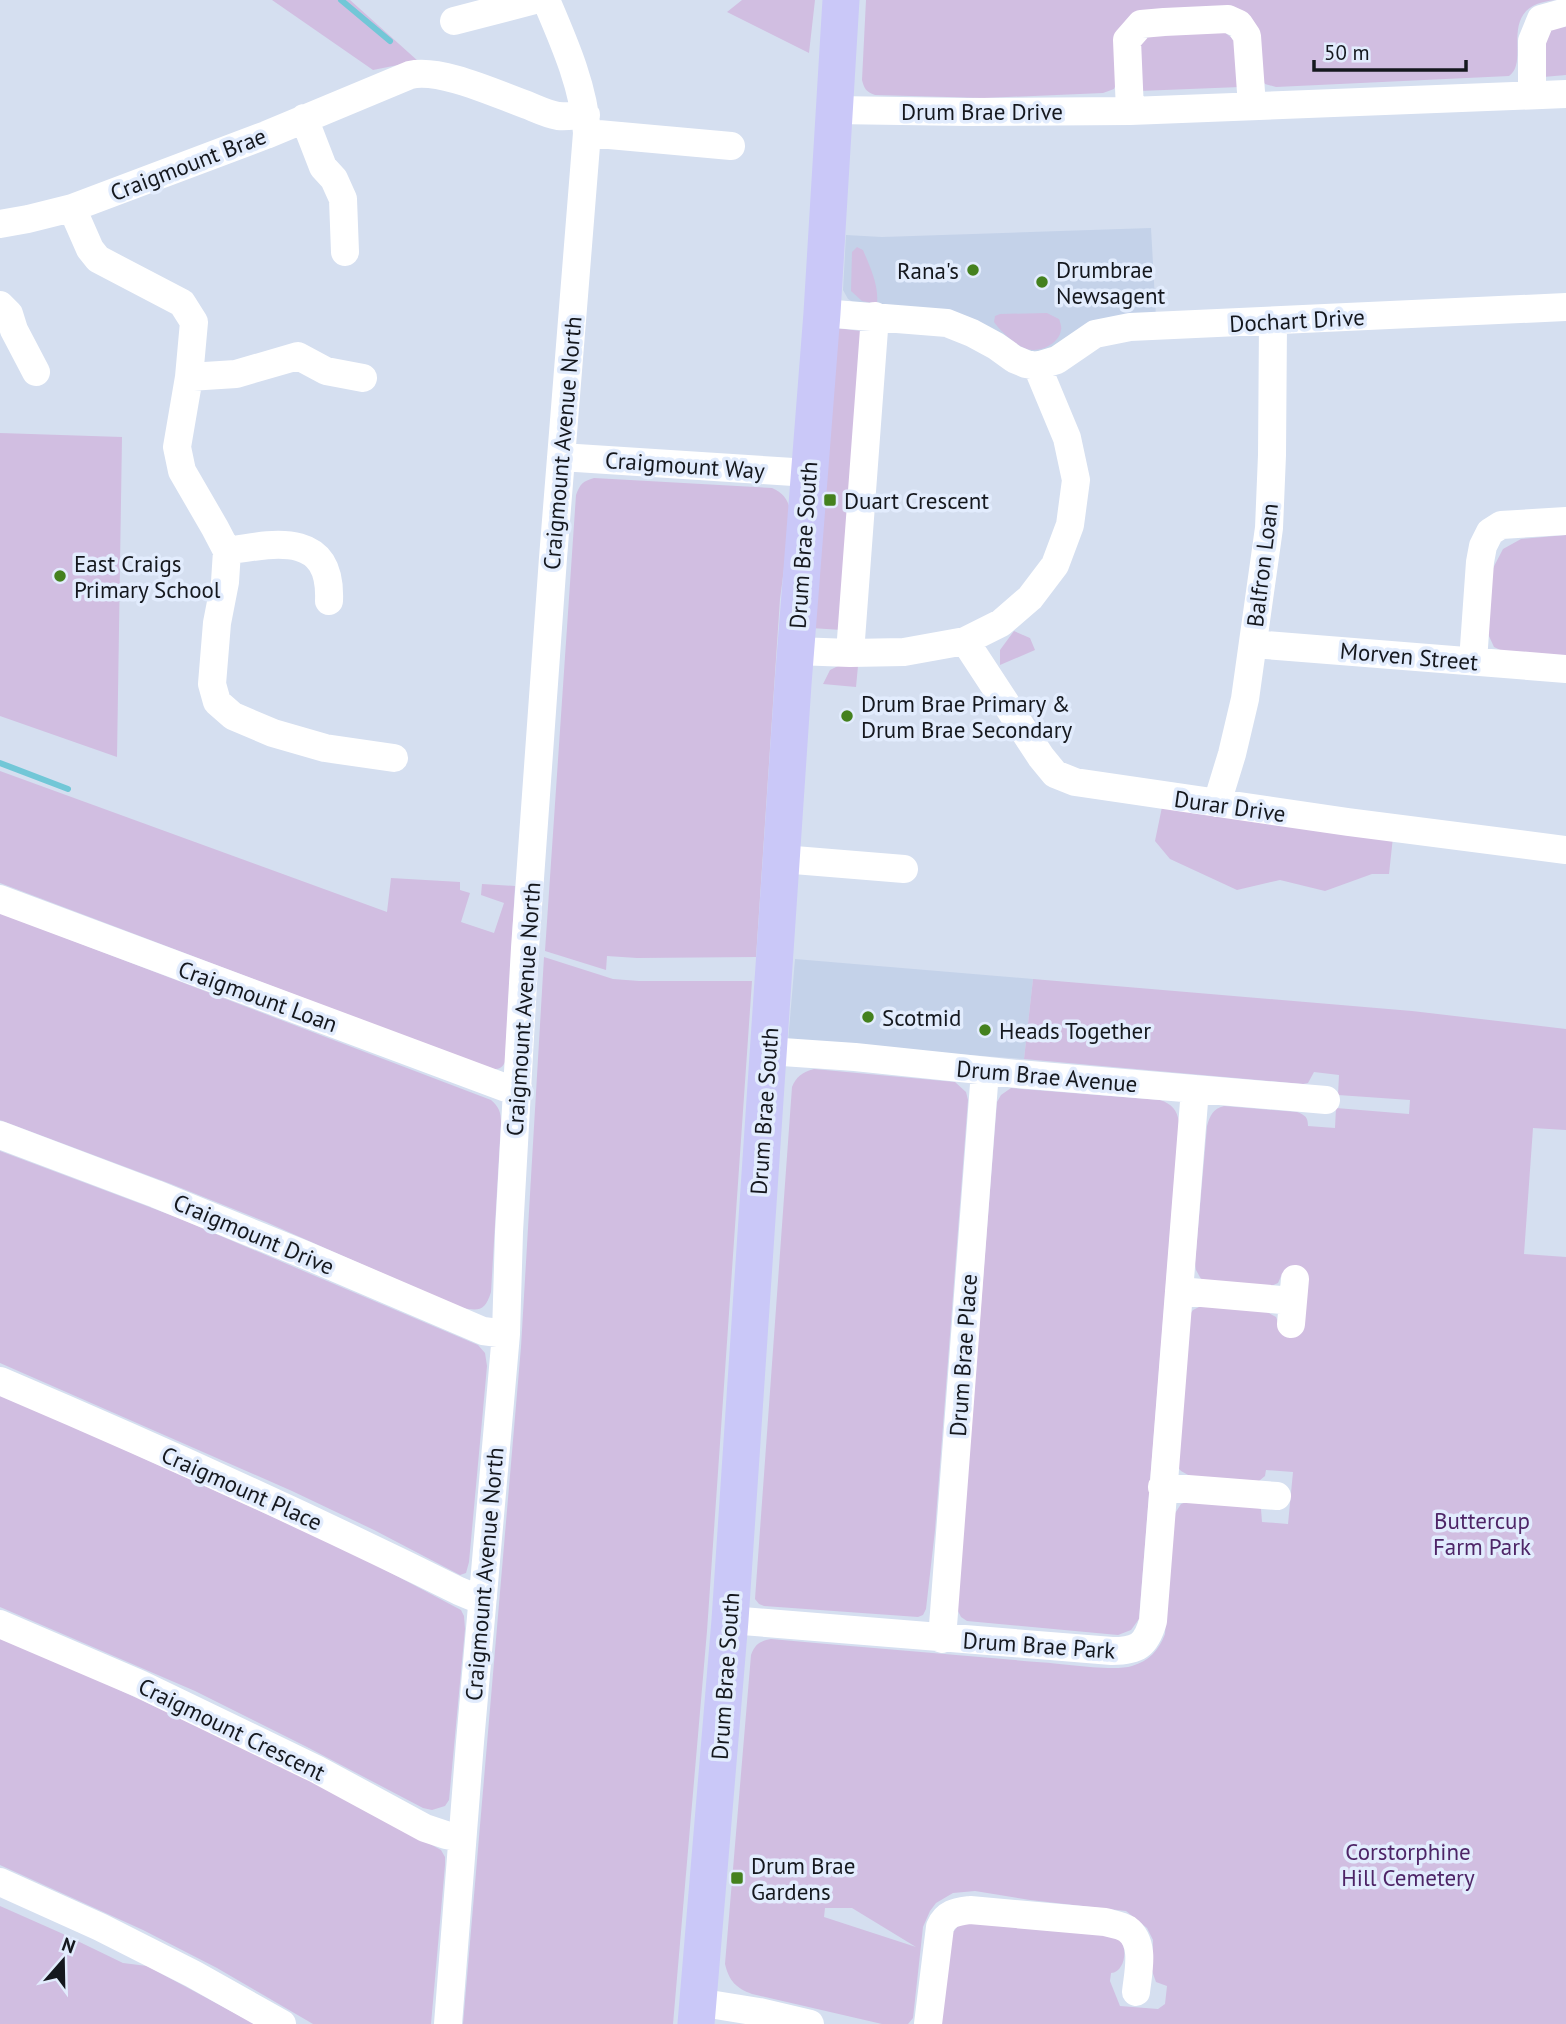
<svg xmlns="http://www.w3.org/2000/svg" width="1566" height="2024" viewBox="0 0 1566 2024" font-family="'PT Sans',sans-serif">
	<rect width="100%" height="100%" fill="#d5dff0"/>
	<!-- built -->
	<path fill="#c4d2e9" d="M1151,228L1156,317L1033,356L856,304L848,299L843,290L846,235L882,237Z
		M795,959L1033,979L1024,1059L788,1042Z"/>
	<!-- green -->
	<path fill="#d1bee1" fill-rule="evenodd" d="M272,0H350L418,61L373,70Z
		M742,0H815L809,53L727,12Z
		M866,0H1554C1548,1 1542,2 1537,4C1502,18 1529,63 1509,76L1276,87L1265,84L1262,80L1256,29L1130,17C1110,32 1117,62 1116,84L1114,89L1103,93L984,98L875,95C866,92 864,88 862,80Z
		M1566,22V75L1543,77V44L1549,26Z
		M1223,31L1237,42L1240,87L1139,91L1138,46L1151,34Z
		M857,247L863,250C870,267 879,285 877,304L862,301L851,291L852,252Z
		M1047,313L1059,319C1060,322 1062,327 1061,330C1059,345 1037,354 1024,348C1014,343 1000,331 994,322L995,316L1000,314Z
		M836,328L861,331L842,630L811,628Z
		M0,433L122,437L117,757L0,716Z
		M594,478L772,488C784,493 790,502 791,516L780,599L756,957L637,958L607,956L606,970L545,951L576,495C580,484 583,481 594,478Z
		M1566,535V661L1513,656L1494,647L1488,634L1490,574L1503,549L1521,539Z
		M1014,631L1030,638L1035,650L1000,665V650Z
		M840,665L858,666L856,687L823,684L830,670Z
		M0,771L387,912L391,878L460,882V890L470,893L461,922L494,933L504,903L481,895L482,884L515,886L505,1062C502,1069 498,1069 491,1069L0,883Z
		M1162,807L1393,837L1389,874H1372L1325,891L1280,880L1237,890L1170,859L1155,841Z
		M0,913L491,1100C499,1107 501,1112 501,1123L491,1292C485,1311 480,1311 461,1308L266,1222L171,1184L0,1120Z
		M544,957L613,979L639,981H752L707,1631L673,2024H463L521,1347Z
		M1033,979L1412,1011L1566,1029V1130L1533,1128L1524,1254L1566,1257V2024H941L952,1934L957,1927L965,1922L1104,1932C1108,1934 1116,1936 1120,1940C1128,1948 1125,1972 1111,1973L1110,1981L1120,2006L1158,2009L1165,2004L1167,1986L1156,1982L1152,1971L1153,1940L1147,1928L1126,1911L1030,1900L975,1891L953,1893L936,1903L930,1911L923,1927L913,2018L908,2024H882L752,1994C736,1988 729,1981 725,1964L751,1655C755,1644 760,1641 771,1639C860,1647 948,1654 1037,1662C1059,1663 1113,1672 1132,1666C1149,1661 1159,1650 1165,1634L1172,1518L1181,1504L1189,1501L1253,1506L1261,1509L1262,1522L1288,1524L1293,1472L1266,1470L1265,1476L1259,1481L1190,1476L1181,1471L1176,1465L1187,1318L1193,1310L1201,1306L1267,1312L1276,1317L1278,1322L1307,1276L1282,1274L1278,1283L1269,1287L1208,1281L1201,1279L1196,1270L1195,1263L1207,1126C1210,1115 1213,1109 1224,1106L1297,1112C1305,1115 1308,1117 1308,1126L1335,1128L1336,1108L1409,1114L1410,1100L1338,1095L1339,1075L1314,1072L1308,1083L1303,1084L1024,1059ZM825,1908H852L916,1947L824,1917Z
		M814,1069L955,1082L966,1092L968,1100L935,1530L926,1609L923,1615L918,1617L764,1606L759,1604L755,1599L792,1087C796,1077 802,1072 814,1069Z
		M1011,1088L1160,1100C1172,1104 1177,1110 1179,1122L1139,1619L1131,1630L1118,1635L967,1621L961,1617L957,1609L997,1102L1001,1095Z
		M0,1151L176,1217L478,1345L485,1353L487,1366L469,1562L466,1573L460,1575L374,1530L292,1491L0,1363Z
		M0,1395L61,1421L359,1556L461,1610L464,1616L465,1629L449,1800L445,1806L432,1810L423,1808L307,1747L195,1691L0,1607Z
		M0,1637L107,1684L332,1790L441,1850L445,1857V1865L431,2024H313L217,1968L143,1930L0,1865Z
		M0,1906L61,1933L123,1963L147,1966L255,2024H0Z"/>
	<g fill="none" stroke-linecap="round" stroke-linejoin="round">
		<!-- stream -->
		<path stroke="#72c7d7" stroke-width="6" d="M341,0L390,41
			M0,763L68,789"/>
		<!-- minor -->
		<path stroke="#fff" stroke-width="28" d="M454,21L535,0
			M1532,95V41L1541,19L1566,12
			M834,110L968,112L1130,111L1566,94
			M1130,111L1127,40L1141,24L1164,22L1228,19L1239,24L1247,36L1252,106
			M304,118L323,167L334,179L343,199L345,252
			M587,133L731,146
			M72,208L90,249L98,259L182,303L194,322L189,377L177,447L182,471L215,528L227,551L225,582L217,623L212,684L217,702L233,716L273,733L325,748L394,758
			M0,224L28,219L72,208L266,135L410,75C441,68 496,94 527,105C537,109 547,114 558,116C567,117 577,115 586,115
			M0,305L9,314L14,330L36,372
			M822,313L947,323L972,333L996,346L1014,359L1026,364L1037,366L1057,360L1095,334L1130,327L1566,307
			M189,377L236,374L298,356L326,371L363,378
			M561,457L809,473
			M227,551C275,543 332,531 329,601
			M965,641L1041,757L1055,774L1075,782L1348,822L1566,850
			M1253,644L1566,669
			M796,651L850,653L904,652L965,641L1001,623L1030,598L1055,565L1070,525L1076,480L1067,438L1037,366
			M850,653L875,316
			M1473,661L1480,562L1483,546L1490,532L1501,525L1566,521
			M1217,803L1232,754L1245,699L1269,528L1272,455L1273,322
			M782,859L904,869
			M0,899L506,1088H518
			M768,1051L855,1057L1018,1074L1326,1100
			M0,1135L156,1194L303,1254L483,1331L506,1334
			M1179,1291L1293,1301
			M1291,1324L1295,1279
			M0,1381C155,1447 308,1516 459,1591L471,1596L483,1597
			M1162,1487L1277,1496
			M730,1620L1112,1651C1137,1651 1146,1646 1153,1621L1195,1089
			M0,1624L140,1684L316,1769L425,1828L446,1835L462,1838
			M942,1639L985,1071
			M0,1882L100,1927L193,1974L282,2024
			M697,2002L759,2012L810,2024
			M448,2024L470,1742L506,1334L509,1232L525,948L553,558L587,133C584,87 564,42 546,0
			M928,2024L940,1927C946,1913 956,1912 970,1910L1105,1922C1112,1924 1121,1925 1127,1929C1146,1943 1138,1972 1136,1992"/>
		<!-- major -->
		<path stroke="#cac8f8" stroke-width="37" d="M696,2024L730,1620L793,684L822,313L841,0"/>
	</g>
	<!-- markers -->
	<g fill="#44811e" stroke="#e2ecfd" stroke-width="2.5">
		<circle cx="973" cy="270" r="7"/>
		<circle cx="1042" cy="282" r="7"/>
		<rect x="823" y="493" width="14" height="14" rx="3.5"/>
		<circle cx="60" cy="576" r="7"/>
		<circle cx="847" cy="716" r="7"/>
		<circle cx="868" cy="1017" r="7"/>
		<circle cx="985" cy="1030" r="7"/>
		<rect x="730" y="1871" width="14" height="14" rx="3.5"/>
	</g>
	<g text-anchor="middle" dominant-baseline="central" stroke-width="7" stroke-linejoin="round" paint-order="stroke">
		<!-- street labels -->
		<g font-size="23" fill="#15181e" stroke="#e2ecfd">
			<text x="982" y="111">Drum Brae Drive</text>
			<text transform="translate(188 164) rotate(-21)">Craigmount Brae</text>
			<text transform="translate(1297 320) rotate(-3)">Dochart Drive</text>
			<text transform="translate(562 443) rotate(-85)">Craigmount Avenue North</text>
			<text transform="translate(685 465) rotate(4)">Craigmount Way</text>
			<text transform="translate(803 545) rotate(-86)">Drum Brae South</text>
			<text transform="translate(1262 565) rotate(-83)">Balfron Loan</text>
			<text transform="translate(1409 656) rotate(5)">Morven Street</text>
			<text transform="translate(1230 806) rotate(8)">Durar Drive</text>
			<text transform="translate(258 996) rotate(20)">Craigmount Loan</text>
			<text transform="translate(523 1009) rotate(-86)">Craigmount Avenue North</text>
			<text transform="translate(1047 1076) rotate(5)">Drum Brae Avenue</text>
			<text transform="translate(764 1111) rotate(-86)">Drum Brae South</text>
			<text transform="translate(254 1234) rotate(23)">Craigmount Drive</text>
			<text transform="translate(963 1355) rotate(-86)">Drum Brae Place</text>
			<text transform="translate(242 1488) rotate(24)">Craigmount Place</text>
			<text transform="translate(484 1574) rotate(-85)">Craigmount Avenue North</text>
			<text transform="translate(1039 1645) rotate(4)">Drum Brae Park</text>
			<text transform="translate(725 1676) rotate(-86)">Drum Brae South</text>
			<text transform="translate(232 1729) rotate(26)">Craigmount Crescent</text>
		</g>
		<!-- poi labels -->
		<g font-size="23" fill="#15181e" stroke="#e2ecfd" text-anchor="start">
			<text x="1056" y="269">Drumbrae<tspan x="1056" dy="26">Newsagent</tspan></text>
			<text x="959" y="270" text-anchor="end">Rana's</text>
			<text x="844" y="500">Duart Crescent</text>
			<text x="74" y="563">East Craigs<tspan x="74" dy="26">Primary School</tspan></text>
			<text x="861" y="703">Drum Brae Primary &amp;<tspan x="861" dy="26">Drum Brae Secondary</tspan></text>
			<text x="882" y="1017">Scotmid</text>
			<text x="999" y="1030">Heads Together</text>
			<text x="751" y="1865">Drum Brae<tspan x="751" dy="26">Gardens</tspan></text>
		</g>
		<!-- park labels -->
		<g font-size="23" fill="#4e2567" stroke="#e2ecfd">
			<text x="1482" y="1520">Buttercup<tspan x="1482" dy="26">Farm Park</tspan></text>
			<text x="1408" y="1851">Corstorphine<tspan x="1408" dy="26">Hill Cemetery</tspan></text>
		</g>
	</g>
	<!-- north arrow -->
	<g transform="translate(63 1961) rotate(20)" stroke="#e2ecfd" stroke-width="5" paint-order="stroke">
	<path d="M0-5L12 26L0 18L-12 26Z" fill="#15181e"/>
	<text y="-10" font-size="19" font-weight="bold" text-anchor="middle" fill="#15181e">N</text>
	</g>
	<!-- scale -->
	<path d="M1314 60v10h152v-10" fill="none" stroke="#15181e" stroke-width="3.5"/>
	<text x="1324" y="60" font-size="21" fill="#15181e" stroke="#e2ecfd" stroke-width="5" paint-order="stroke">50 m</text>
</svg>
